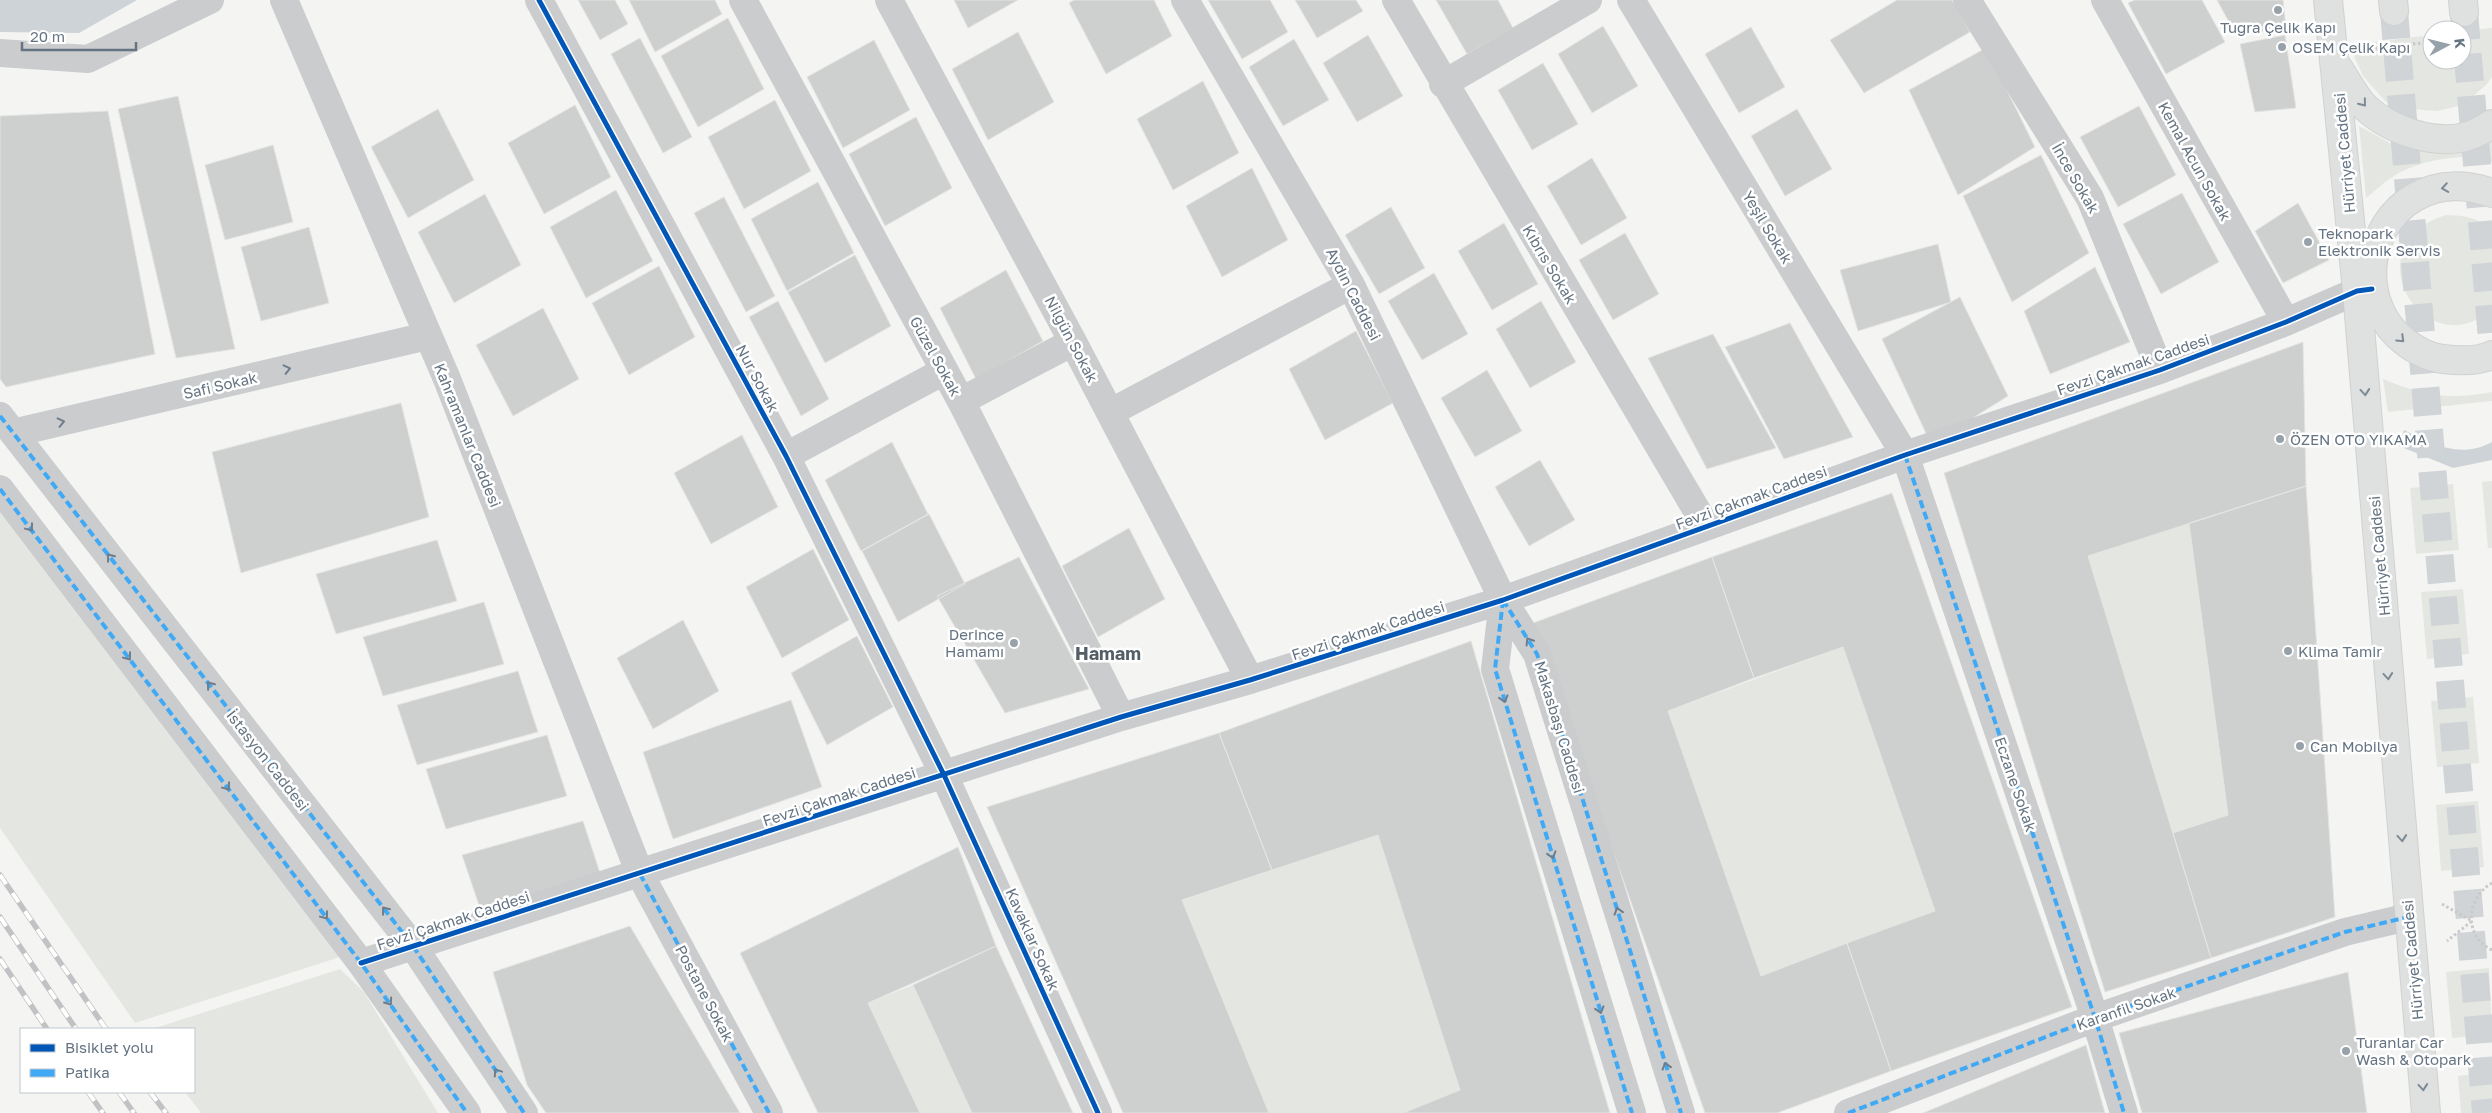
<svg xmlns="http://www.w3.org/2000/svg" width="2492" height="1113" viewBox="0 0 2492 1113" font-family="'Golos Text',sans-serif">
	<rect width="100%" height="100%" fill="#f4f4f3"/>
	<!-- green -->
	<path fill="#e4e7e1" d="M2492,28V77L2486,85L2463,105L2437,111L2410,109L2385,101L2363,76L2349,45L2432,35V60H2462V31Z
		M2359,126L2390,143L2415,148L2492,132V162C2466,151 2417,161 2394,176C2384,182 2375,191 2366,198Z
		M2446,215C2465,215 2477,218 2492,229V309C2425,369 2349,245 2446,215Z
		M2383,379C2425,396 2447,400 2492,392V401L2388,412Z
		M2492,481V548H2488L2482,482Z
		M2453,484L2459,550L2416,554L2410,488Z
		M0,502L343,956L135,1023L0,828Z
		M2189,523L2228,815L2173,833L2088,556Z
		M2463,589L2469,654L2427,659L2421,592Z
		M1843,647L1935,911L1761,976L1668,711Z
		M2473,697L2479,763L2437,767L2431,701Z
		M2478,801L2484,867L2441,871L2436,805Z
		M1378,835L1460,1090L1403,1113H1269L1182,900Z
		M2489,968L2492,1034L2452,1038L2446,972Z
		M340,969L364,992L438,1113H201L185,1092H194V1029H152Z
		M913,985L972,1113H920L868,1003Z
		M2492,1072V1113H2461L2458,1076Z"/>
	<!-- water -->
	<path fill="#cdd3d6" d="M0,0H137L79,33L0,32Z
		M2404,430C2433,445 2461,459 2492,442V460L2453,468L2399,446Z"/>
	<!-- building -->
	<path fill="#cecfcf" stroke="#e4e4e2" d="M578,0H615L628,24L600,40Z
		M629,0H715L722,14L655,52Z
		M954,0H1018L968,28Z
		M1074,0H1154L1172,36L1106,74L1069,3Z
		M1208,0H1270L1288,32L1242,59Z
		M1295,0H1356L1363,11L1317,38Z
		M1436,0H1498L1513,28L1467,54Z
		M1897,0H1952L1970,32L1864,93L1830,40Z
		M2135,0H2202L2225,42L2166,74L2128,3Z
		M2217,0H2283L2286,27L2237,37Z
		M728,18L764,89L698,127L661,56Z
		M1603,26L1638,86L1592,113L1558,54Z
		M1751,27L1785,87L1739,113L1705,54Z
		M1018,32L1054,102L988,140L952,69Z
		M1368,35L1403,96L1357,122L1323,63Z
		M2285,35L2296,108L2255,112L2240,44Z
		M640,38L692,137L663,153L611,54Z
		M1294,39L1329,100L1283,126L1249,67Z
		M874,40L910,110L843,148L807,77Z
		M1986,48L2035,147L1958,195L1909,90Z
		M1543,63L1578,124L1532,150L1498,90Z
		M1203,81L1239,153L1173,190L1137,119Z
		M178,96L235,349L176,358L118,109Z
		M775,100L811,171L744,209L708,137Z
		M575,105L611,177L544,214L508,143Z
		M2139,106L2176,175L2118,207L2080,137Z
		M438,109L474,180L408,218L371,147Z
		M1797,109L1832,169L1785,196L1751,136Z
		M108,111L155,354L6,387L0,379V116Z
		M916,117L952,188L885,226L849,154Z
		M273,145L293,222L225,240L205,165Z
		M2041,155L2089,253L2012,302L1963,196Z
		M1592,158L1627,218L1581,245L1547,186Z
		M1252,168L1288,240L1222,277L1186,206Z
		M818,182L854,253L787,291L751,219Z
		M616,190L653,261L586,298L550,227Z
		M2182,193L2219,262L2161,294L2123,224Z
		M485,194L521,265L454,303L418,232Z
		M724,197L775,296L746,312L694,213Z
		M2298,203L2329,260L2283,283L2255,231Z
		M1391,207L1425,268L1379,294L1345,235Z
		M1504,223L1538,284L1492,310L1458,251Z
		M309,227L329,303L261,321L241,247Z
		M1625,233L1659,294L1613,320L1579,260Z
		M1938,244L1951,302L1858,331L1840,270Z
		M855,255L891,326L825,363L788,292Z
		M659,266L695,337L629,375L592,303Z
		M2095,267L2130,342L2050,374L2024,311Z
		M1006,270L1043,341L976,379L940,308Z
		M1434,273L1468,334L1422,360L1388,301Z
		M1960,297L2008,396L1931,444L1882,339Z
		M778,301L829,399L801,416L749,317Z
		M1541,301L1576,362L1530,388L1496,329Z
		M543,308L579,379L513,416L476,345Z
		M1790,323L1853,437L1784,459L1725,347Z
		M1356,331L1393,403L1325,440L1289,369Z
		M1713,334L1776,448L1707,469L1648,358Z
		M2303,342L2306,486L2088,556L2211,958L2105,992L1944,473Z
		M1487,370L1522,431L1475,457L1441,398Z
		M401,403L429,517L241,573L212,452Z
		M742,435L778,507L711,544L674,473Z
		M892,442L928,514L861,551L825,480Z
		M1540,460L1575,520L1529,546L1495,487Z
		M2306,486L2335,917L2211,958L2173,833L2228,815L2189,523Z
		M1892,493L2072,1007L1891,1071L1847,943L1935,911L1843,647L1754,678L1712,557Z
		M929,514L965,584L898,622L862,551Z
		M1129,528L1165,599L1098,637L1062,566Z
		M437,540L457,601L336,634L316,574Z
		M813,549L849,620L782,658L746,587Z
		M1019,557L1089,689L1005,713L937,596Z
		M1712,557L1754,678L1668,711L1761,976L1847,943L1891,1071L1777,1113H1705L1533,623Z
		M484,602L504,664L383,696L363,637Z
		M683,620L719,691L653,729L617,658Z
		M857,636L893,707L827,745L791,673Z
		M1471,641L1610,1113H1403L1460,1090L1378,835L1272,870L1219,733Z
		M518,671L538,732L417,765L397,705Z
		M791,700L822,787L673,839L643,752Z
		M1219,733L1272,870L1182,900L1269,1113H1123L987,807Z
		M547,735L567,796L446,829L426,769Z
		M583,821L603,882L482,914L462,855Z
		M958,847L996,946L868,1003L920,1113H818L740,953Z
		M630,926L740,1113H546L527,1085L493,972Z
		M996,946L1073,1113H972L913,985Z
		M2348,972L2367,1113H2142L2119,1033Z
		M2086,1045L2105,1113H1923Z"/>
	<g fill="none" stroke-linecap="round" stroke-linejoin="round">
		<!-- highway-tunnel -->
		<path stroke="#d0d4d7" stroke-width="28" stroke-dasharray="28 14" stroke-linecap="butt" d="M2394,11L2486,1113
			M2464,12L2492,339"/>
		<!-- major casing -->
		<g stroke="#d0d1d1" stroke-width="30">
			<path id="major" d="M2328,0L2357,291L2426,1113
				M2337,66C2346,79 2354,96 2365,107C2389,130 2435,146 2468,136C2476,134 2485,128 2492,124
				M2492,193C2467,184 2439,183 2415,197C2366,225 2358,296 2397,335C2410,347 2426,357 2443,359C2459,361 2477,362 2492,355"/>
		</g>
		<!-- highway casing -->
		<g stroke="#d0d0d1" stroke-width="30">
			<path id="highway" d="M2393,0L2394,11
				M2463,0L2464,12"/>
		</g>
		<!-- path -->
		<path stroke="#c9cac9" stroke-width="3" stroke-dasharray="2.5 2.5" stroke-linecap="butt" d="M2403,45L2432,42
			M2366,50L2394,46
			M2492,883C2466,898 2463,936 2492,950
			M2442,904L2472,921L2447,941"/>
		<!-- minor -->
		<path stroke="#cacccd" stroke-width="28" d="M284,0L447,379L640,874L769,1113
			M539,0L786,456L944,775L1098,1113
			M743,0L961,401L1121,717
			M889,0L1073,342L1250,680
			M1185,0L1351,285L1503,600L1537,654L1681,1113
			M1396,0L1706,526
			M1631,0L1905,455L2095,1018L2124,1113
			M1967,0L2090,198L2160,370
			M2105,0L2286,322
			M0,53L88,59L210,0
			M1443,84L1588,0
			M961,401L1073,342
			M1111,412L1351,285
			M0,416L413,946L524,1113
			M13,433L427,336
			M786,456L944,371
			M0,489L361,963L467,1113
			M1503,600L1495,669L1632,1113
			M361,963L1121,717L1250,680L1503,600L1905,455L2160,370L2286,322L2357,291L2372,289
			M1848,1113L2095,1018L2345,932L2408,917"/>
		<!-- major -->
		<use href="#major" stroke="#dfe0e0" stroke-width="28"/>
		<!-- highway -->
		<use href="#highway" stroke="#dfe0e0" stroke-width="28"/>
		<!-- rail casing -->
		<g stroke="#c1c2c3" stroke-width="5.5">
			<path id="rail" d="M0,875L106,1029
				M0,917L76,1029
				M0,959L47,1029
				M88,1092L103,1113
				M119,1092L134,1113
				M150,1092L166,1113"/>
		</g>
		<!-- rail -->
		<use href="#rail" stroke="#fff" stroke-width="4" stroke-dasharray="11" stroke-linecap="butt"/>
		<!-- quiet -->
		<path stroke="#3fa9f5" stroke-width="4" stroke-dasharray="8 4" stroke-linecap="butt" d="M0,416L413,946L524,1113
			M1905,455L2095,1018L2124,1113
			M0,489L361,963L467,1113
			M1503,600L1537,654L1681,1113
			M1503,600L1495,669L1632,1113
			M640,874L769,1113
			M1848,1113L2095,1018L2345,932L2408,917"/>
		<!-- cycleway casing -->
		<g stroke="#fff" stroke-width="8">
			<path id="cycleway" d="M539,0L786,456L944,775L1098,1113
				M361,963L1121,717L1250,680L1503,600L1905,455L2160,370L2286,322L2357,291L2372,289"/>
		</g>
		<!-- cycleway -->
		<use href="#cycleway" stroke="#0057b8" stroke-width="5"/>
	</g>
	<!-- one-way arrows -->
	<defs><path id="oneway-chevron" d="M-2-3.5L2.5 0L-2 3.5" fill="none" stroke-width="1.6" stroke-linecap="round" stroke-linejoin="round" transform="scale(1.25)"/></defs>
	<g stroke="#7d8a95">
		<use href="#oneway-chevron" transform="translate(2363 103) rotate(51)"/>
		<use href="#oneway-chevron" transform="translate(2445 188) rotate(171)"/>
		<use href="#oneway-chevron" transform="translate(2401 339) rotate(44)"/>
		<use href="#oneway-chevron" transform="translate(2365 392) rotate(85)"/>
		<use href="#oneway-chevron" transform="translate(2388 676) rotate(85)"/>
		<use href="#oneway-chevron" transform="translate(2402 838) rotate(85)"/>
		<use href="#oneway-chevron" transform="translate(2423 1087) rotate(85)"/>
	</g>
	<g stroke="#6f7d8a">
		<use href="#oneway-chevron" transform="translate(287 369) rotate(-13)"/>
		<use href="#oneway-chevron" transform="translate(61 422) rotate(-13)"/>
		<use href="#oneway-chevron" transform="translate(30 528) rotate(53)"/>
		<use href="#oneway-chevron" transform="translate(110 557) rotate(-128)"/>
		<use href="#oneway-chevron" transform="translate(1529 641) rotate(-122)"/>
		<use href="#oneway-chevron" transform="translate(128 657) rotate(53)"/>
		<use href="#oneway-chevron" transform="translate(210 685) rotate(-128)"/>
		<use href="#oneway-chevron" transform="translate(1504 699) rotate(73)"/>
		<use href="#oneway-chevron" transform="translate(227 787) rotate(53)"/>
		<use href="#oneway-chevron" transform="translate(1552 855) rotate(73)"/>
		<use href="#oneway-chevron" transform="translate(385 910) rotate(-128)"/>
		<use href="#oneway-chevron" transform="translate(1618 911) rotate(-107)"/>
		<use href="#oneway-chevron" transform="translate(325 916) rotate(53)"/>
		<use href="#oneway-chevron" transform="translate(389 1002) rotate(55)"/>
		<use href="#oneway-chevron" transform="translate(1600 1010) rotate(73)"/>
		<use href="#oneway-chevron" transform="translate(1666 1066) rotate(-107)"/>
		<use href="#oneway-chevron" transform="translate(497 1072) rotate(-124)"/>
	</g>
	<!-- markers -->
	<g fill="#97a1aa" stroke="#fff" stroke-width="2">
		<circle cx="2278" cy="10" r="5"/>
		<circle cx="2282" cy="47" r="5"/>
		<circle cx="2308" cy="242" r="5"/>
		<circle cx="2280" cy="439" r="5"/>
		<circle cx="1014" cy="643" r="5"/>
		<circle cx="2288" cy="651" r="5"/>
		<circle cx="2300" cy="746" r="5"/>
		<circle cx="2346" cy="1051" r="5"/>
	</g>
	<g text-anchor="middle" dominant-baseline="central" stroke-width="5" stroke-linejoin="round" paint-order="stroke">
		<!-- poi labels -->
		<g font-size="15" fill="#657482" stroke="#fff" text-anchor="start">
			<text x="2278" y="27" text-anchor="middle">Tuğra Çelik Kapı</text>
			<text x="2292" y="47">OSEM Çelik Kapı</text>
			<text x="2318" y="233">Teknopark<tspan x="2318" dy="17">Elektronik Servis</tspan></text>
			<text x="2290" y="439">ÖZEN OTO YIKAMA</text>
			<text x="1004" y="634" text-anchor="end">Derince<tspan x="1004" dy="17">Hamamı</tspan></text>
			<text x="2298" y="651">Klima Tamir</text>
			<text x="2310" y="746">Can Mobilya</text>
			<text x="2356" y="1042">Turanlar Car<tspan x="2356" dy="17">Wash &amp; Otopark</tspan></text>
		</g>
		<!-- street labels -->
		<g font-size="15" fill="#657482" stroke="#fff">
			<text transform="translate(2344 153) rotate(-95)">Hürriyet Caddesi</text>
			<text transform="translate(2195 161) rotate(61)">Kemal Acun Sokak</text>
			<text transform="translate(2076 178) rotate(60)">İnce Sokak</text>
			<text transform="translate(1768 227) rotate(59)">Yeşil Sokak</text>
			<text transform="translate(1550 264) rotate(59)">Kıbrıs Sokak</text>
			<text transform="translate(1354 294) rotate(63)">Aydın Caddesi</text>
			<text transform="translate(1072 339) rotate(62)">Nilgün Sokak</text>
			<text transform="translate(936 356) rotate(61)">Güzel Sokak</text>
			<text transform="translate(2133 364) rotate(-19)">Fevzi Çakmak Caddesi</text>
			<text transform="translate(758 378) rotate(62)">Nur Sokak</text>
			<text transform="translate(220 385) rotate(-13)">Safi Sokak</text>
			<text transform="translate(468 435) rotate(68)">Kahramanlar Caddesi</text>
			<text transform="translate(1751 497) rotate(-20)">Fevzi Çakmak Caddesi</text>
			<text transform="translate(2379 556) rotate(-95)">Hürriyet Caddesi</text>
			<text transform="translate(1368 630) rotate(-18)">Fevzi Çakmak Caddesi</text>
			<text transform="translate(1560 727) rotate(73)">Makasbaşı Caddesi</text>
			<text transform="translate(268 760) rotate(52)">İstasyon Caddesi</text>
			<text transform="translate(2016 784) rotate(71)">Eczane Sokak</text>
			<text transform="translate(839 796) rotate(-18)">Fevzi Çakmak Caddesi</text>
			<text transform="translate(453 920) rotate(-18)">Fevzi Çakmak Caddesi</text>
			<text transform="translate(1033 939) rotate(66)">Kavaklar Sokak</text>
			<text transform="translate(2412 960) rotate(-95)">Hürriyet Caddesi</text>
			<text transform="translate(705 993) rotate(62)">Postane Sokak</text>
			<text transform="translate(2126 1008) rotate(-19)">Karanfil Sokak</text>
		</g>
		<!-- quarter labels -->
		<g font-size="18" font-weight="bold" fill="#535e67" stroke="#fff">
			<text x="1108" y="653">Hamam</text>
		</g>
	</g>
	<!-- legend -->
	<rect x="20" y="1028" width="175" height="65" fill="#ffffff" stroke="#c1c7cd"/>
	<rect x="30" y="1044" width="25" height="8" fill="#0057b8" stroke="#c1c7cd"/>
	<text x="65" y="1053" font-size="15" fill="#657482">Bisiklet yolu</text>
	<rect x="30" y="1069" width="25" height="8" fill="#3fa9f5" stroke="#c1c7cd"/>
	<text x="65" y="1078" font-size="15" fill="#657482">Patika</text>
	<!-- north arrow -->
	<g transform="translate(2447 45) rotate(83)"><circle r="24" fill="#ffffff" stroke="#c1c7cd"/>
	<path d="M0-4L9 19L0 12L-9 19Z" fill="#97a1aa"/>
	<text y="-8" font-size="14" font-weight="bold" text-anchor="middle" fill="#657482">K</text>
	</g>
	<!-- scale -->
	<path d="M22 42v8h114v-8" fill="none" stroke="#657482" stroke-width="2.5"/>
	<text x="30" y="42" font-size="15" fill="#657482" stroke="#ffffff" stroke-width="4" paint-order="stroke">20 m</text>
</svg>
